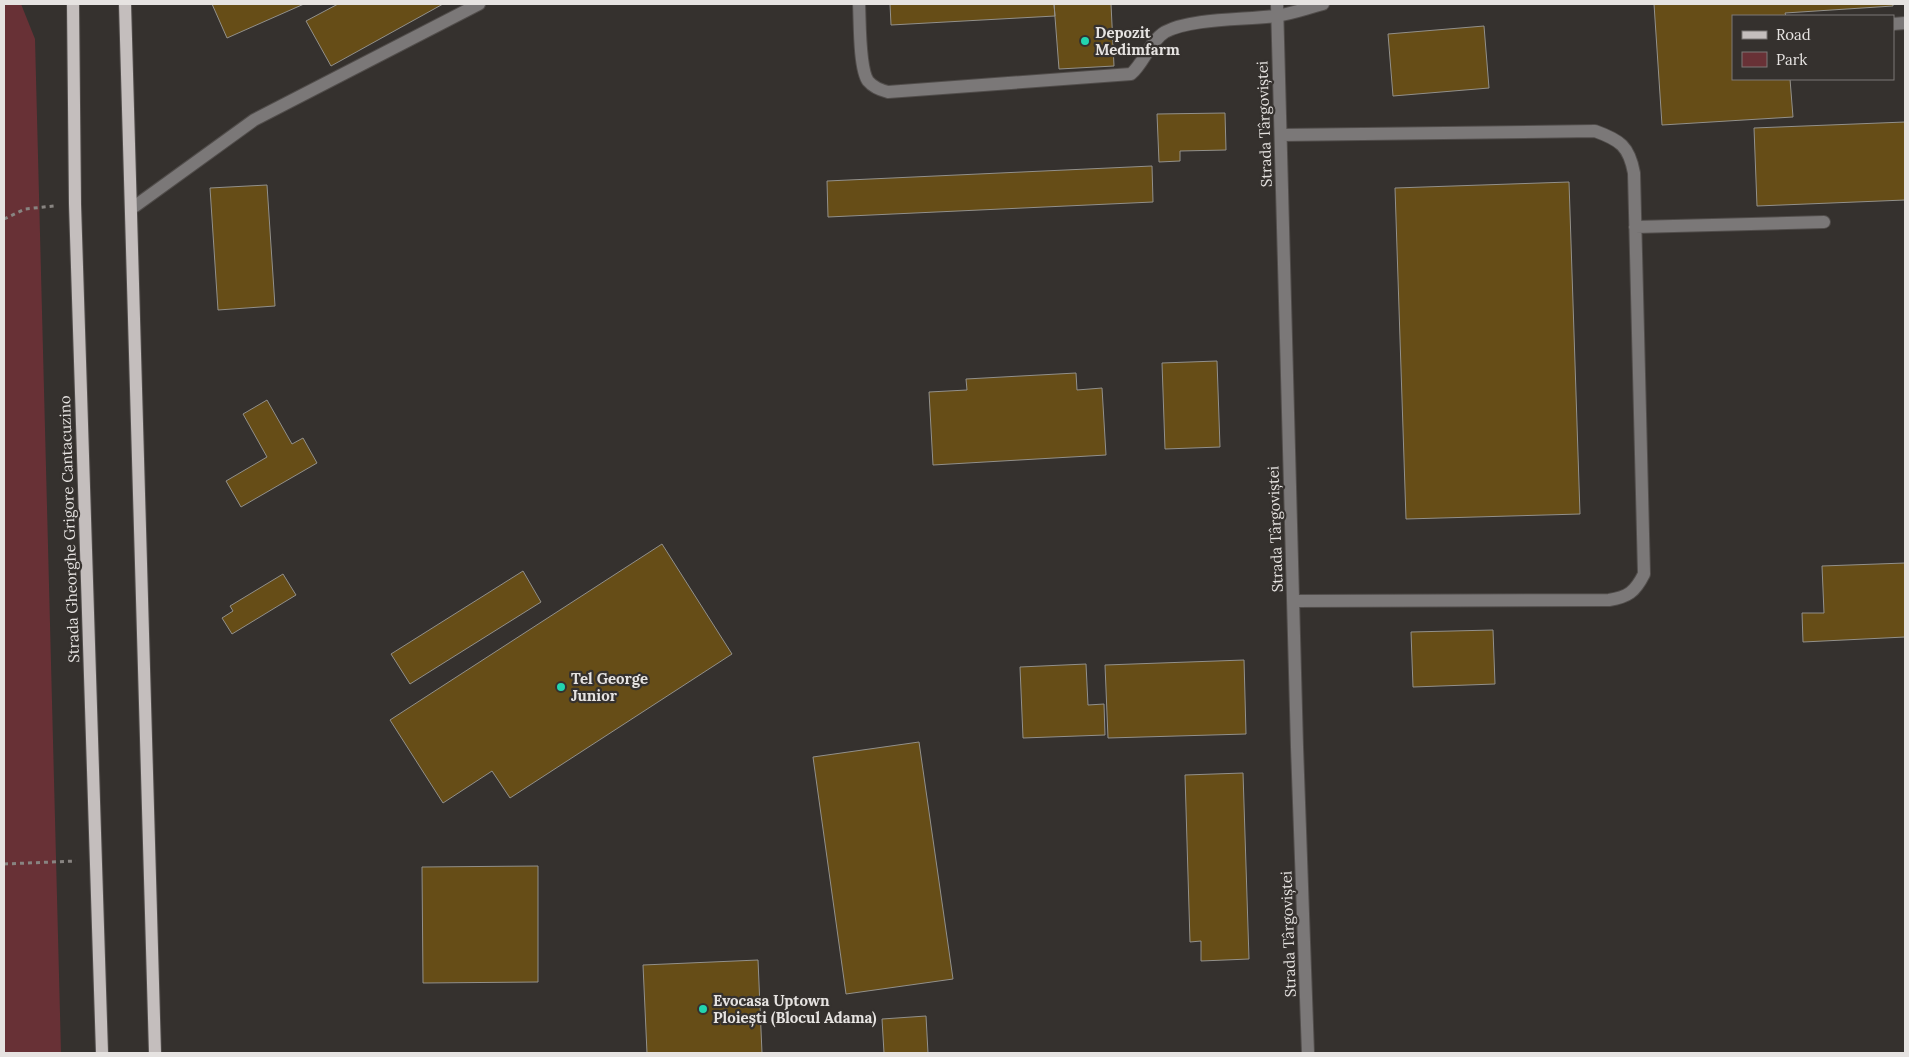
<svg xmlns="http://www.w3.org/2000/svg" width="1909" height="1057" viewBox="0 0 1909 1057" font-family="Lora,serif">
	<rect width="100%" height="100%" fill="#35312e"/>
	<!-- park -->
	<path fill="#683136" d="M4,4H21L35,39L61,1053H4Z"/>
	<!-- building -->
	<path fill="#664d17" stroke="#92908b" d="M212,4H304L227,38Z
		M338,4H443L331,66L306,21Z
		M890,4H1054L1055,16L891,25Z
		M1054,4H1111L1114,66L1059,69Z
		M1654,4H1893V6L1785,13L1786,16H1733V79H1790L1793,117L1662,125Z
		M1484,26L1489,88L1393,96L1388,34Z
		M1225,113L1226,150L1180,151V161L1159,162L1157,114Z
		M1905,122V200L1757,206L1754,128Z
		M1152,166L1153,202L828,217L827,181Z
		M1569,182L1580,514L1406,519L1395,188Z
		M267,185L275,306L218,310L210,188Z
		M1217,361L1220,447L1165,449L1162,363Z
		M1076,373L1077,390L1102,388L1106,455L933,465L929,392L967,390L966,379Z
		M267,400L292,444L303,438L317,463L241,507L226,481L267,457L243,414Z
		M662,544L732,654L510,798L492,771L443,803L390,720Z
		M1905,563V637L1803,642L1802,613H1824L1822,566Z
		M523,571L541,602L410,684L391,654Z
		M283,574L296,595L232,634L222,618L233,611L230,606Z
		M1493,630L1495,684L1413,687L1411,632Z
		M1244,660L1246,734L1108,738L1105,665Z
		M1086,664L1088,705L1104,704L1105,735L1023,738L1020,667Z
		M919,742L953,979L846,994L813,757Z
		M1243,773L1249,959L1201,961V941L1190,942L1185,775Z
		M538,866V982L423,983L422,867Z
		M758,960L762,1053H647L643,965Z
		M926,1016L928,1053H884L882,1019Z"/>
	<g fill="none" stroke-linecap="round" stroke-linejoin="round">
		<!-- minor casing -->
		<g stroke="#514d4b" stroke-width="14">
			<path id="minor" d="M859,4C860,21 859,68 868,81C873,87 880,90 888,92L1131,74C1144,63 1150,41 1165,32C1191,18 1244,20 1275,16C1291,14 1307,8 1323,4
				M1277,4L1297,747L1308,1053
				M1893,24L1905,23
				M1281,135L1595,131C1620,140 1629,146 1634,173L1644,574C1635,592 1628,597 1609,600L1293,601
				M131,209L254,120L479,4
				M1635,227L1824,222"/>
		</g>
		<!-- major casing -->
		<g stroke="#514d4b" stroke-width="14">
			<path id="major" d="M73,4L75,204L102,1053
				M125,4L155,1053"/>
		</g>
		<!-- path -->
		<path stroke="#888481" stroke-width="3" stroke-dasharray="4 4" stroke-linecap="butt" d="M4,219L25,209L54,206
			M4,864L76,861"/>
		<!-- minor -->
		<use href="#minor" stroke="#7b7878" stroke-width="12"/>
		<!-- major -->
		<use href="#major" stroke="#c4bebd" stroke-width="12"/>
	</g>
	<!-- markers -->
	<g fill="#23d5af" stroke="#35312e" stroke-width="2">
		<circle cx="1085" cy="41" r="5"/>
		<circle cx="561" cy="687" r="5"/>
		<circle cx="703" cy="1009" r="5"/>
	</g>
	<g text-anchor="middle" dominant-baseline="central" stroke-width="4.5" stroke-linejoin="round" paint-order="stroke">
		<!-- poi labels -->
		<g font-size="15" font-weight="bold" fill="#e6e3e1" stroke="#35312e" text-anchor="start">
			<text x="1095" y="32">Depozit<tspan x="1095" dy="17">Medimfarm</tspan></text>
			<text x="571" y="678">Tel George<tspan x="571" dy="17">Junior</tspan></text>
			<text x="713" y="1000">Evocasa Uptown<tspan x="713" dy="17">Ploiești (Blocul Adama)</tspan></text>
		</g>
		<!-- street labels -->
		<g font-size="15" fill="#e6e3e1" stroke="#35312e">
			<text transform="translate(1264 124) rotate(-92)">Strada Târgoviștei</text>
			<text transform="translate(69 529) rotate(-92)">Strada Gheorghe Grigore Cantacuzino</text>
			<text transform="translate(1275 529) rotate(-92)">Strada Târgoviștei</text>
			<text transform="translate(1288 934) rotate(-92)">Strada Târgoviștei</text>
		</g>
	</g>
	<!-- border -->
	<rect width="1909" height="1057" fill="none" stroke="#e6e3e1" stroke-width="10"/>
	<!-- legend -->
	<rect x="1732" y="15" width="162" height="65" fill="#35312e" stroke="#7c7876"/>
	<rect x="1742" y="31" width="25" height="8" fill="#c4bebd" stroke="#7c7876"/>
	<text x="1776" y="40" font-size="15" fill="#e6e3e1">Road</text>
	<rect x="1742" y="52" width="25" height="15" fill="#683136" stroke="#7c7876"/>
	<text x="1776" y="65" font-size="15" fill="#e6e3e1">Park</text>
</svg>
